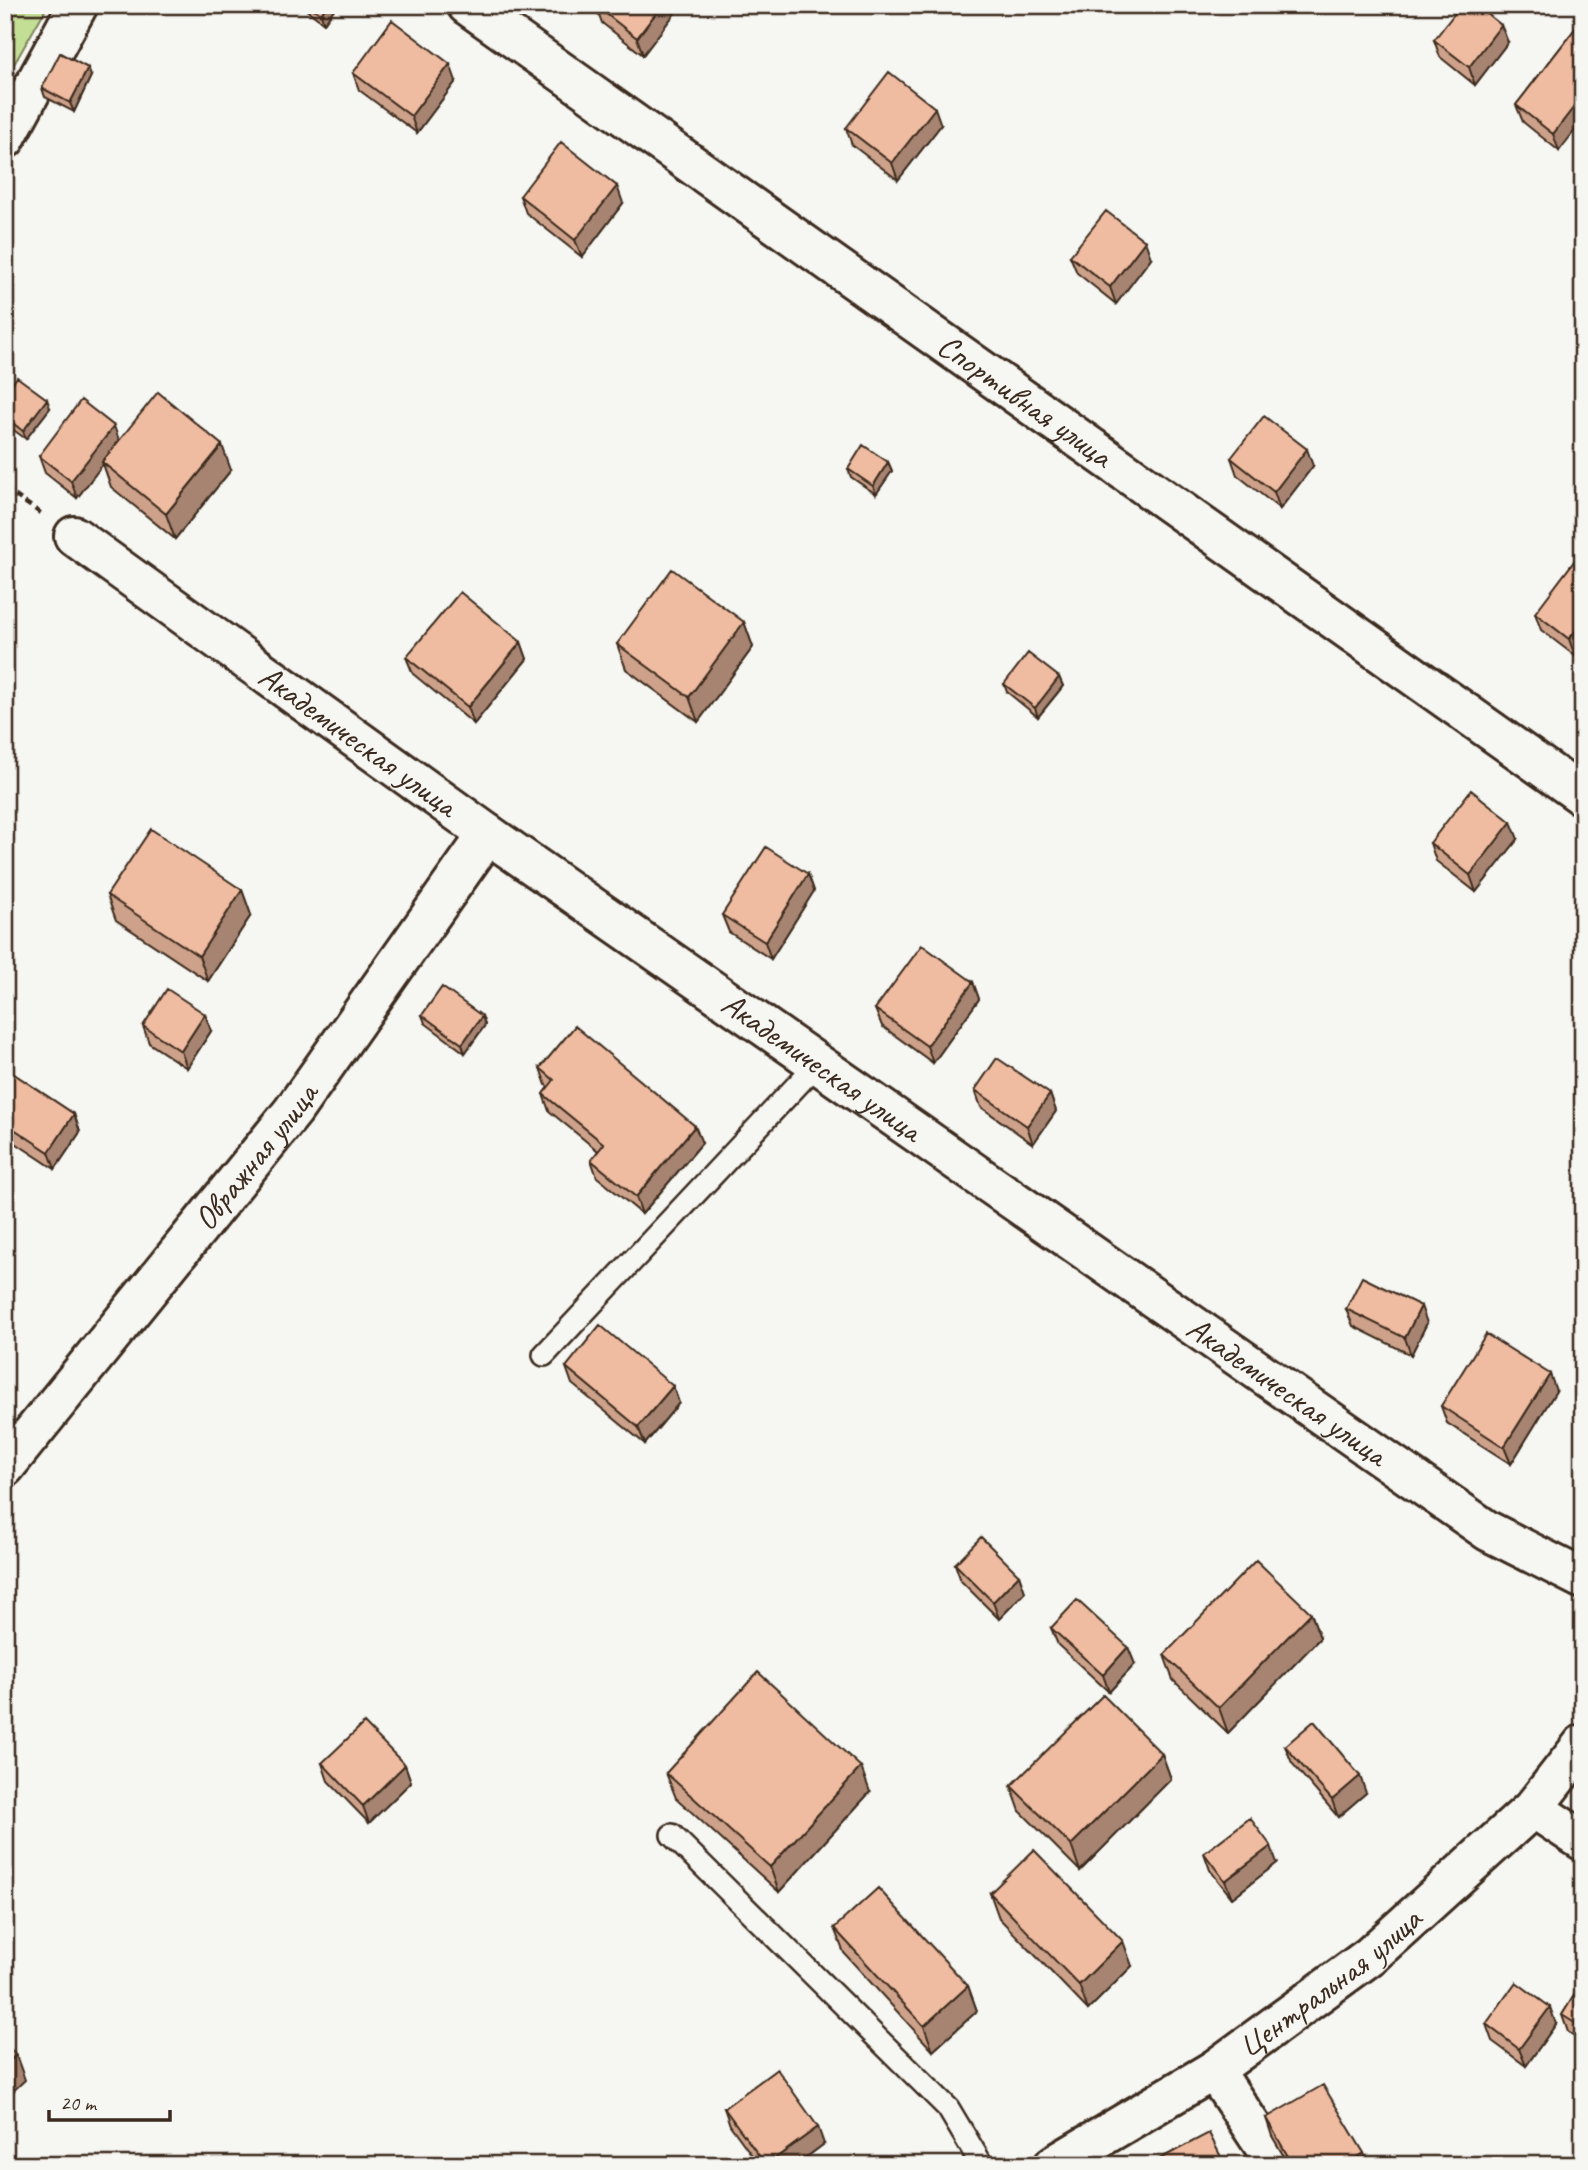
<svg xmlns="http://www.w3.org/2000/svg" width="1588" height="2170" viewBox="0 0 1588 2170" font-family="Caveat,sans-serif">
	<rect width="100%" height="100%" fill="#f6f6f2"/>
	<filter id="ink" filterUnits="userSpaceOnUse"><feTurbulence type="fractalNoise" baseFrequency=".0143" numOctaves="2"/><feDisplacementMap in="SourceGraphic" scale="14" xChannelSelector="R" yChannelSelector="G"/><feConvolveMatrix kernelMatrix="1 2 1 2 8 2 1 2 1" color-interpolation-filters="sRGB"/></filter>
	<g filter="url(#ink)">
		<!-- green -->
		<path fill="#c3de95" stroke="#7f845a" stroke-width="2" d="M5,5H48L5,80Z"/>
		<g fill="none" stroke-linecap="round" stroke-linejoin="round">
			<!-- lane casing -->
			<g stroke="#3b2a1e" stroke-width="26">
				<path id="lane" d="M544,1355L817,1064
					M672,1835L948,2108L982,2165"/>
			</g>
			<!-- street casing -->
			<g stroke="#3b2a1e" stroke-width="44">
				<g id="street">
					<path id="s1" d="M467,5L1583,796"/>
					<path d="M5,139L78,5"/>
					<path id="s2" d="M74,536L488,834L1488,1531L1583,1579"/>
					<path id="s3" d="M5,1467L293,1111L488,834"/>
					<path d="M1533,1808L1583,1841"/>
					<path d="M1214,2070L1277,2165"/>
				</g>
			</g>
			<!-- secondary casing -->
			<g stroke="#3b2a1e" stroke-width="44">
				<g id="secondary">
					<path id="s4" d="M1054,2165L1214,2070L1370,1956L1533,1808L1583,1744"/>
				</g>
			</g>
			<!-- path -->
			<path stroke="#3b2a1e" stroke-width="4.5" stroke-dasharray="7 5" stroke-linecap="butt" d="M5,489L42,514"/>
			<!-- lane -->
			<use href="#lane" stroke="#f6f6f2" stroke-width="21"/>
			<!-- street -->
			<use href="#street" stroke="#f6f6f2" stroke-width="38"/>
			<!-- secondary -->
			<use href="#secondary" stroke="#f6f6f2" stroke-width="38"/>
		</g>
		<!-- wall -->
		<path fill="#cea28a" stroke="#3b2a1e" stroke-width="2" d="M300,5H337L324,23Z
			M597,5H681L643,55L602,23L596,6Z
			M1578,25L1559,151L1523,122L1516,105Z
			M1434,40L1508,42L1475,85L1440,57Z
			M353,73L456,81L417,133L359,90Z
			M91,76L74,112L45,97L42,88Z
			M941,125L898,180L852,145L846,128Z
			M520,196L623,203L582,257L526,213Z
			M1070,256L1151,258L1116,304L1077,273Z
			M5,394L50,408L26,439L5,424Z
			M119,441L231,470L175,539L111,487L103,464L77,498L45,473L39,456Z
			M1231,458L1313,466L1280,509L1237,475Z
			M888,462L892,471L876,494L851,477L848,469Z
			M1583,566V647L1575,656L1541,630L1535,613Z
			M744,622L753,647L698,722L626,669L617,644Z
			M521,642L527,659L474,724L413,674L406,657Z
			M1059,677L1063,686L1038,717L1007,692L1004,684Z
			M1518,839L1476,892L1436,861L1430,843Z
			M808,874L814,891L771,959L729,932L722,915Z
			M242,890L251,915L208,981L116,920L107,895Z
			M1583,918V943L1576,926Z
			M973,982L979,999L933,1063L882,1026L875,1009Z
			M422,1015L482,1016L485,1025L465,1053L425,1023Z
			M143,1026L211,1031L187,1068L149,1043Z
			M5,1068L74,1114L80,1132L55,1169L5,1136Z
			M540,1068L702,1143L642,1214L597,1177L591,1160L598,1151L549,1111L543,1094L548,1087L546,1085Z
			M975,1090L1050,1094L1056,1111L1033,1144L981,1107Z
			M1346,1309L1427,1323L1411,1355L1353,1326Z
			M566,1367L673,1386L679,1403L645,1444L572,1384Z
			M1556,1391L1511,1464L1447,1423L1441,1406Z
			M955,1564L1019,1575L1025,1592L999,1619L961,1581Z
			M1311,1613L1320,1638L1228,1733L1173,1680L1164,1655Z
			M1051,1628L1135,1664L1109,1692L1058,1645Z
			M1285,1746L1366,1793L1338,1817L1292,1763Z
			M1162,1754L1171,1779L1080,1871L1020,1811L1011,1786Z
			M322,1763L405,1765L411,1782L369,1823L328,1781Z
			M666,1773L870,1792L779,1892L676,1798Z
			M1204,1853L1277,1863L1232,1898L1210,1870Z
			M990,1893L1132,1966L1088,2010L999,1918Z
			M834,1928L968,1986L977,2011L933,2051L844,1953Z
			M1583,1981V2041L1568,2032L1562,2015Z
			M1486,2024H1556L1526,2066L1492,2041Z
			M724,2108L824,2144L796,2165H759L730,2125Z
			M1266,2118L1364,2153L1368,2165H1289L1272,2136Z"/>
		<!-- shaded-wall -->
		<path fill="#a78471" stroke="#3b2a1e" stroke-width="2" d="M327,5H337L324,23L321,14Z
			M662,5H681L643,55L637,38Z
			M1501,25L1508,42L1475,85L1469,67Z
			M450,64L456,81L417,133L411,116Z
			M88,68L91,76L74,112L70,103Z
			M1583,95V120L1559,151L1553,134Z
			M935,108L941,125L898,180L892,163Z
			M617,186L623,203L582,257L575,240Z
			M1145,241L1151,258L1116,304L1110,287Z
			M47,399L50,408L26,439L23,431Z
			M114,426L120,443L102,462L103,464L77,498L71,481Z
			M222,445L231,470L175,539L166,514Z
			M1307,449L1313,466L1280,509L1274,492Z
			M888,462L892,471L876,494L873,486Z
			M744,622L753,647L698,722L689,697Z
			M1583,622V647L1575,656L1569,639Z
			M521,642L527,659L474,724L468,707Z
			M1059,677L1063,686L1038,717L1035,708Z
			M1511,822L1518,839L1476,892L1470,875Z
			M808,874L814,891L771,959L765,942Z
			M242,890L251,915L208,981L199,956Z
			M973,982L979,999L933,1063L927,1046Z
			M205,1014L211,1031L187,1068L181,1051Z
			M482,1016L485,1025L465,1053L462,1044Z
			M1050,1094L1056,1111L1033,1144L1027,1126Z
			M74,1114L80,1132L55,1169L49,1152Z
			M695,1126L702,1143L642,1214L636,1197Z
			M1421,1306L1427,1323L1411,1355L1405,1338Z
			M1550,1374L1556,1391L1511,1464L1504,1447Z
			M673,1386L679,1403L645,1444L638,1427Z
			M1019,1575L1025,1592L999,1619L993,1602Z
			M1311,1613L1320,1638L1228,1733L1219,1708Z
			M1128,1647L1135,1664L1109,1692L1103,1675Z
			M1162,1754L1171,1779L1080,1871L1071,1845Z
			M405,1765L411,1782L369,1823L363,1806Z
			M861,1767L870,1792L779,1892L770,1867Z
			M1360,1776L1366,1793L1338,1817L1332,1800Z
			M1271,1846L1277,1863L1232,1898L1225,1881Z
			M1123,1941L1132,1966L1088,2010L1079,1985Z
			M968,1986L977,2011L933,2051L924,2026Z
			M1550,2007L1556,2024L1526,2066L1519,2049Z
			M16,2055L25,2080L5,2099V2065Z
			M818,2127L824,2144L796,2165H766Z"/>
		<!-- building -->
		<path fill="#efbca1" stroke="#3b2a1e" stroke-width="2" d="M309,5H327L321,14Z
			M597,5H662L637,38L596,6Z
			M1461,5H1476L1501,25L1469,67L1434,40Z
			M392,20L450,64L411,116L353,73Z
			M1578,25L1583,29V95L1553,134L1516,105Z
			M60,53L88,68L70,103L42,88Z
			M889,72L935,108L892,163L846,128Z
			M561,142L617,186L575,240L520,196Z
			M1106,211L1145,241L1110,287L1070,256Z
			M17,377L47,399L23,431L5,417V394Z
			M158,392L222,445L166,514L102,462Z
			M81,400L114,426L71,481L39,456Z
			M1264,416L1307,449L1274,492L1231,458Z
			M863,445L888,462L873,486L848,469Z
			M1575,560L1583,566V622L1569,639L1535,613Z
			M672,569L744,622L689,697L617,644Z
			M460,592L521,642L468,707L406,657Z
			M1028,653L1059,677L1035,708L1004,684Z
			M1471,790L1511,822L1470,875L1430,843Z
			M151,829L242,890L199,956L107,895Z
			M766,847L808,874L765,942L722,915Z
			M1583,918V931L1576,926Z
			M922,945L973,982L927,1046L875,1009Z
			M442,987L482,1016L462,1044L422,1015Z
			M167,989L205,1014L181,1051L143,1026Z
			M575,1026L695,1126L636,1197L591,1160L604,1144L543,1094L554,1080L540,1068Z
			M997,1058L1050,1094L1027,1126L975,1090Z
			M5,1068L74,1114L49,1152L5,1123Z
			M1362,1277L1421,1306L1405,1338L1346,1309Z
			M600,1325L673,1386L638,1427L566,1367Z
			M1486,1334L1550,1374L1504,1447L1441,1406Z
			M981,1537L1019,1575L993,1602L955,1564Z
			M1256,1560L1311,1613L1219,1708L1164,1655Z
			M1077,1600L1128,1647L1103,1675L1051,1628Z
			M758,1672L861,1767L770,1867L666,1773Z
			M1103,1695L1162,1754L1071,1845L1011,1786Z
			M1314,1721L1360,1776L1332,1800L1285,1746Z
			M364,1723L405,1765L363,1806L322,1763Z
			M1250,1818L1271,1846L1225,1881L1204,1853Z
			M1034,1850L1123,1941L1079,1985L990,1893Z
			M878,1888L968,1986L924,2026L834,1928Z
			M1583,1981V2028L1562,2015Z
			M1516,1982L1550,2007L1519,2049L1486,2024Z
			M5,2043L16,2055L5,2065Z
			M777,2069L818,2127L766,2165L724,2108Z
			M1323,2085L1364,2153L1345,2165H1293L1266,2118Z
			M1209,2133L1225,2165H1148Z"/>
	</g>
	<g text-anchor="middle" dominant-baseline="central" stroke-width="5" stroke-linejoin="round" paint-order="stroke">
		<!-- street labels -->
		<g font-size="33" fill="#3b2a1e" stroke="#f6f6f2">
			<text stroke="none"><textPath href="#s1" startOffset="684">Спортивная улица</textPath></text>
			<text stroke="none"><textPath href="#s2" startOffset="350">Академическая улица</textPath></text>
			<text stroke="none"><textPath href="#s2" startOffset="917">Академическая улица</textPath></text>
			<text stroke="none"><textPath href="#s3" startOffset="399">Овражная улица</textPath></text>
			<text stroke="none"><textPath href="#s2" startOffset="1484">Академическая улица</textPath></text>
			<text stroke="none"><textPath href="#s4" startOffset="331">Центральная улица</textPath></text>
		</g>
	</g>
	<!-- margin -->
	<rect width="1588" height="2170" fill="none" stroke="#f6f6f2" stroke-width="28"/>
	<rect x="14" y="14" width="1560" height="2142" fill="none" stroke="#3b2a1e" stroke-width="2.5" filter="url(#ink)"/>
	<!-- scale -->
	<path d="M49 2110v10h121v-10" fill="none" stroke="#3b2a1e" stroke-width="3.5"/>
	<text x="60" y="2110" font-size="21" fill="#3b2a1e" stroke="#f6f6f2" stroke-width="5" paint-order="stroke">20 m</text>
</svg>
